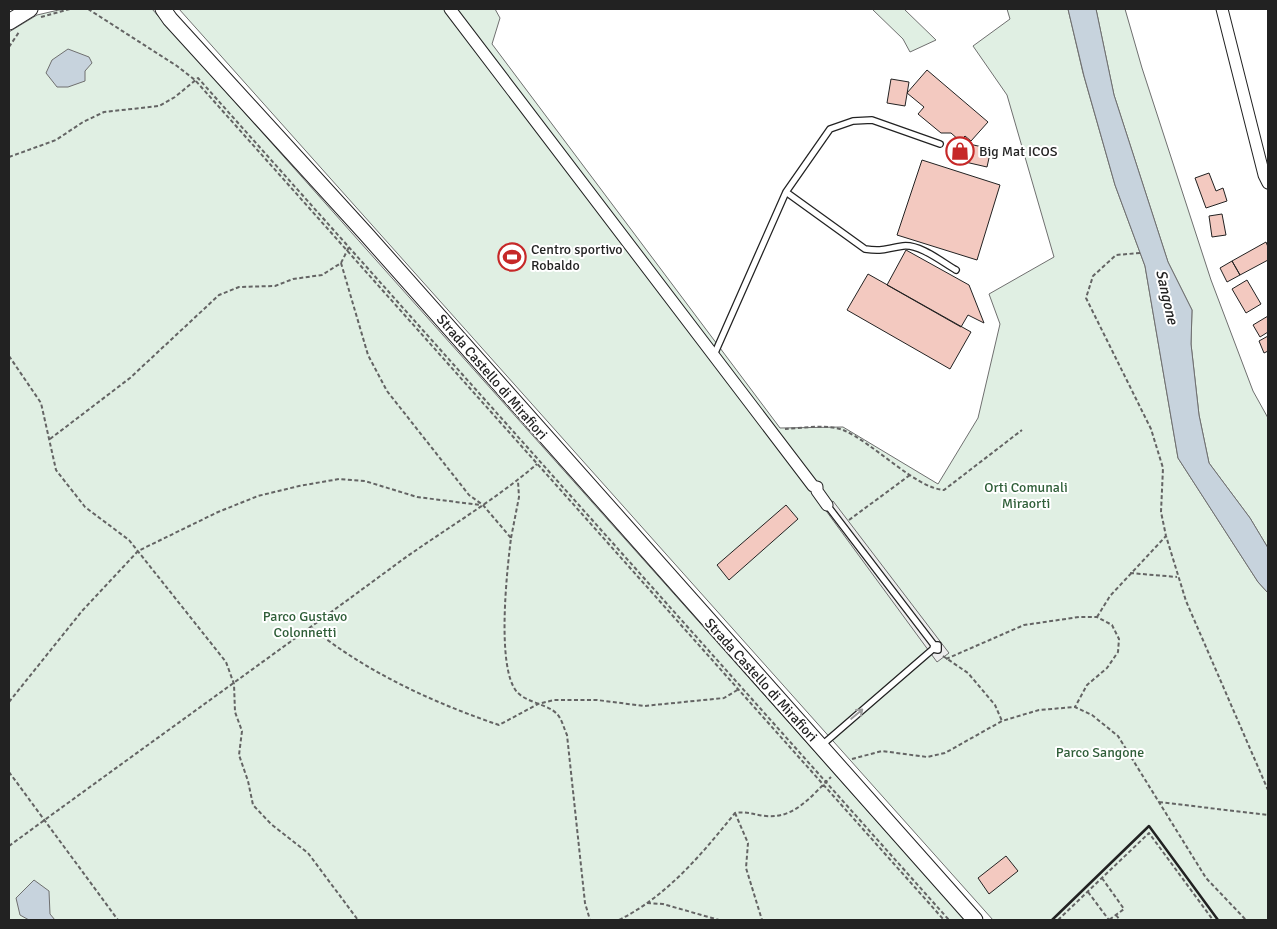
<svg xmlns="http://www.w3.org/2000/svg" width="1277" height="929" viewBox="0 0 1277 929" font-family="Signika,sans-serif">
	<rect width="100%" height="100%" fill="#fff"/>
	<!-- green -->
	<path fill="#e0efe3" stroke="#6f6f6f" d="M63,9H152L965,920H9V32L37,15Z
		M179,9H495L500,18L492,44L780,428L843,427L938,484L978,418L1000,324L989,294L1054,257L1007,95L973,46L1010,19L1007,9H1068L1083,73L1115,185L1145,266L1178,458L1258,582L1268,593V920H993Z
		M872,9H904L936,40L910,52L903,39Z
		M1096,9H1125L1142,68L1211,280L1253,391L1268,418V548L1250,518L1209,463L1199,415L1191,344L1192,310L1168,262L1114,95Z"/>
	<!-- parking -->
	<path fill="#ededed" stroke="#6f6f6f" d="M833,501L949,653L937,662L824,508Z"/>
	<!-- water -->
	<path fill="#c7d3dd" stroke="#6f6f6f" d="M1068,9H1096L1114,95L1168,262L1192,310L1191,344L1199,415L1209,463L1250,518L1268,548V593L1258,582L1178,458L1145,266L1115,185L1084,76Z
		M68,49L89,57L92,63L85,71V81L68,87H57L46,73L52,60Z
		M34,880L49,891L50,914L55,920H29L20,915L16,898Z"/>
	<!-- building -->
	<path fill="#f3c9c0" stroke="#222" d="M927,70L988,122L971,141L965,136L960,141L951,133H941L918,114L924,107L907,93Z
		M891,79L909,82L905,106L887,103Z
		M952,140L991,149L987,167L948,158Z
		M922,160L1000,185L977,260L897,235Z
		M1209,173L1216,191L1223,188L1227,201L1206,208L1195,178Z
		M1222,214L1226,235L1212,237L1209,216Z
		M1266,242L1268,247V260L1240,275L1232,261Z
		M906,250L969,285L984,323L968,315L961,327L887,285Z
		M1232,261L1240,275L1227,282L1220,268Z
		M868,274L971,332L950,369L847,310Z
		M1247,280L1261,304L1246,313L1232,289Z
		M1268,316V332L1260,337L1253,325Z
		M1268,336V351L1264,353L1259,341Z
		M786,505L798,519L729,580L717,565Z
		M1006,856L1018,871L989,894L978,878Z"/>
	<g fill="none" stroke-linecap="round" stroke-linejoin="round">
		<!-- lane casing -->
		<g stroke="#222" stroke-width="8">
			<path id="lane" d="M786,192L865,249C884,252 886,248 903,246C920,244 942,262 956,270
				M714,355L786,192L830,129L853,121L872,120L940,144
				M827,505L934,645H938V650L933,649L934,645
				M822,745L933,649"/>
		</g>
		<!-- street casing -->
		<g stroke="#222" stroke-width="13">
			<path id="street" d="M450,9L813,486L817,487V491L827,505
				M1222,9L1264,175L1268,183"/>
		</g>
		<!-- secondary casing -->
		<g stroke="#222" stroke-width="17">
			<path id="secondary" d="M163,9L170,19L366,234L975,920
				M9,22L30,9"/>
		</g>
		<!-- path -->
		<path stroke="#646464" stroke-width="2" stroke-dasharray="4 2.5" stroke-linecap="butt" d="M88,9L177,66L195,80L944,920
			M41,17L70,9
			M9,47L19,32
			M9,157L56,140L83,122L104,112L159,106L175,97L198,78L949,920
			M1140,253L1116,255L1093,276L1086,298L1151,429L1163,468L1161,512L1166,536L1186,601L1268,790
			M341,263L368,355L387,391L469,495L483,505L511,538C507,570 496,668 517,692C527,703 548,704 557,714C562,719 564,729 567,735L585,903L590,920
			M9,356L41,403L56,470L85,507L129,540L226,662L234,684L235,712L242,731L239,755L248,781L253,805L271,824L308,853L358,920
			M785,429C802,428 827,424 843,430C874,443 915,488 944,490L1022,430
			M50,439L130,378L219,295L239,287L275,286L293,279L322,275L341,263L349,247
			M849,520L910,475
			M511,538L519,497L518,481
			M1130,573L1177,577
			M1097,617L1110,596L1166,536
			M312,628C366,672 434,703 499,725L538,704L554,700H597L644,706L724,698L739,689
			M943,656L968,673L995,705L1002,721
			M946,659L1024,625L1079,617H1097L1112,625L1119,639L1118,652L1107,668L1087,685L1075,707
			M9,702L82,611L138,551L218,512L258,496L299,486L339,479L365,481L417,497L480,505
			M852,759L882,751L927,757L945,753L1002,721L1039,710L1075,707L1092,715L1118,736L1206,878L1246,920
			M9,772L118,920
			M1159,802L1268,815
			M735,813L748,843L746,868L762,920
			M9,846C140,750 272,656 402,560C447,528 495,500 537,464
			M1102,878L1124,909L1109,920
			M1088,892L1109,920
			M647,903L663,904L719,920
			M1116,915L1120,920
			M619,920C667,896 702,854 735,813C747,811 755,815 766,816C795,819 812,795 831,777
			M1058,920L1149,833L1213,920"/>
		<!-- lane -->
		<use href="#lane" stroke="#fff" stroke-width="5.5"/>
		<!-- street -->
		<use href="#street" stroke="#fff" stroke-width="11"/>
		<!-- secondary -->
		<use href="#secondary" stroke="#fff" stroke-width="15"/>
		<!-- wall -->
		<path stroke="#222" stroke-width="2.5" d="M1052,920L1149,826L1218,920"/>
	</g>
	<!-- one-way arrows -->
	<defs><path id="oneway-shaft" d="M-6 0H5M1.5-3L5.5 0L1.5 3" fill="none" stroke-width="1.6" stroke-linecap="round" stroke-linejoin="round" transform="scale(1.25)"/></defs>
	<use stroke="#9c9c9c" href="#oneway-shaft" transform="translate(857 714) rotate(-40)"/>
	<!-- icons -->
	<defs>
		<g id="shop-ring" transform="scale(1.4375)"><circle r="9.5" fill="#fff" stroke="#c62828" stroke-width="1.5"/><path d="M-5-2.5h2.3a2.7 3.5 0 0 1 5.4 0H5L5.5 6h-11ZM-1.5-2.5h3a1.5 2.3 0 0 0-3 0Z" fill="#c62828"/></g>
		<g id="stadium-ring" transform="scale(1.4375)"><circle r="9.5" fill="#fff" stroke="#c62828" stroke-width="1.5"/><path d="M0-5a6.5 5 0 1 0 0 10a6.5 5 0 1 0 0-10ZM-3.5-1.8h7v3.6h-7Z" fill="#c62828"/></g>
	</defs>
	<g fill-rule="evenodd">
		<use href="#shop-ring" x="960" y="151"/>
		<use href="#stadium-ring" x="512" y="257"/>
	</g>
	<g text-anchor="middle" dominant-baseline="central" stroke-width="4" stroke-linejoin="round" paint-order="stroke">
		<!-- poi labels -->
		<g font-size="14" fill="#222" stroke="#fff" text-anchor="start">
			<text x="979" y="151">Big Mat ICOS</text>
			<text x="531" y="249">Centro sportivo<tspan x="531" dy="16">Robaldo</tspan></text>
		</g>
		<!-- street labels -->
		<g font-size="14" fill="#222" stroke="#fff">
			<text transform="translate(492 377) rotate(49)">Strada Castello di Mirafiori</text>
			<text transform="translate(761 680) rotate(48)">Strada Castello di Mirafiori</text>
		</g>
		<!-- park labels -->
		<g font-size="14" fill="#2f5e38" stroke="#fff">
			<text x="1026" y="487">Orti Comunali<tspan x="1026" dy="16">Miraorti</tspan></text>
			<text x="305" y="616">Parco Gustavo<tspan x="305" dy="16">Colonnetti</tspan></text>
			<text x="1100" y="752">Parco Sangone</text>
		</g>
		<!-- water labels -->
		<g font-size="15" font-style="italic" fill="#222" stroke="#fff">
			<text transform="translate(1167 297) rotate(77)">Sangone</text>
		</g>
	</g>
	<!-- border -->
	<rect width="1277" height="929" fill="none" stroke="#222222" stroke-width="20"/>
</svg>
